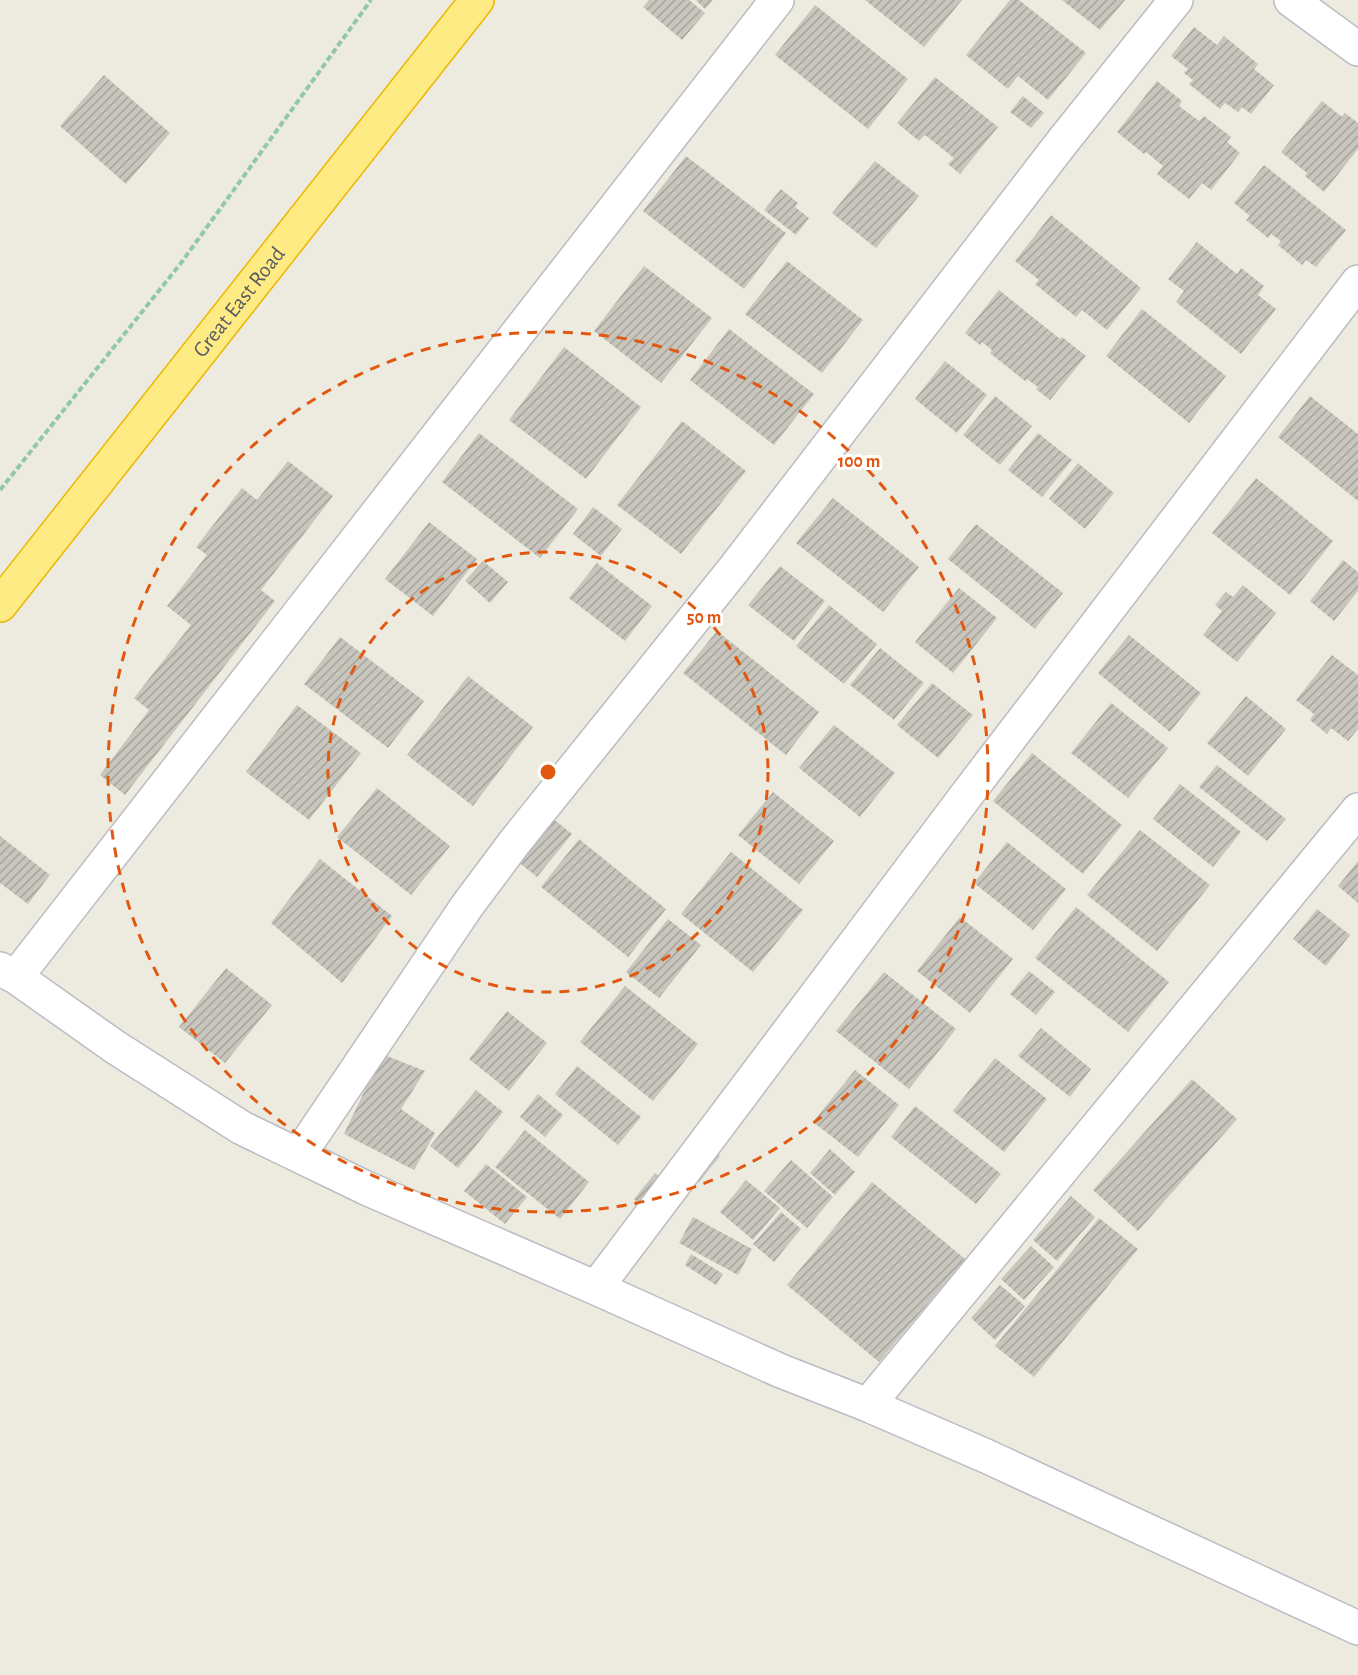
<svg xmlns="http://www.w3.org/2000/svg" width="1358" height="1675" viewBox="0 0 1358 1675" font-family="'Alegreya Sans',sans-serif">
	<defs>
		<pattern id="building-hatch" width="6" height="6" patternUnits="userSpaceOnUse" patternTransform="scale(1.5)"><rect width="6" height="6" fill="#c8c5bc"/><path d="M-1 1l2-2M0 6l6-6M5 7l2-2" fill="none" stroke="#a5a39c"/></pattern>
	</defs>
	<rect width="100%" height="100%" fill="#edebdf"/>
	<!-- building -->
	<path fill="url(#building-hatch)" d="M649,0H689L705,13L682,40L643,7Z
		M696,0H713L705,9Z
		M865,0H962L924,47Z
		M1010,0H1019L1086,53L1048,100L1018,76L1008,89L966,55Z
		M1062,0H1125L1100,30Z
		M815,5L908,79L868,129L775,55Z
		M1194,27L1217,45L1224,36L1258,64L1254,69L1274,85L1251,114L1242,107L1238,112L1225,103L1220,109L1189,84L1193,80L1184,73L1188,69L1171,56Z
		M104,75L170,133L126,184L60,126Z
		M935,77L998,127L960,174L948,164L954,158L925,135L919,141L897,123Z
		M1157,81L1182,101L1179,106L1199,121L1204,116L1231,137L1227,142L1240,153L1211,190L1202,183L1189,199L1157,174L1163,166L1146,152L1144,154L1117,132Z
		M1023,96L1044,113L1031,128L1010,112Z
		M1322,101L1342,117L1345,113L1358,123V149L1324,192L1305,176L1307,173L1281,152Z
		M686,156L786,233L744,289L643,211Z
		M875,161L919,196L876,248L832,213Z
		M1264,165L1346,230L1316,267L1306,260L1302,265L1278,245L1281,241L1271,234L1268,238L1246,220L1250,216L1234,203Z
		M781,189L798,203L795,207L809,218L796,235L764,210Z
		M1051,215L1141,288L1107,330L1082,310L1076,317L1035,284L1039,280L1015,261Z
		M1197,242L1237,274L1241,268L1264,286L1258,295L1276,309L1241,354L1176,302L1184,291L1168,279Z
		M787,261L863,320L822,373L745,314Z
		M644,266L712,318L661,383L594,331Z
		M999,290L1060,339L1062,337L1086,356L1050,400L1036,389L1038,387L1027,379L1025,381L990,353L992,350L982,342L980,345L965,333Z
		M1142,309L1226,376L1189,423L1106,356Z
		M729,329L814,394L774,445L690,380Z
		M564,347L641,407L586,479L509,420Z
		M945,361L987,395L957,433L915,399Z
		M995,396L1032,426L1000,465L963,435Z
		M1310,396L1358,434V501L1278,437Z
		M682,421L746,471L681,554L617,505Z
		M479,433L578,509L540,558L442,482Z
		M1038,433L1072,460L1042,497L1008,470Z
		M288,461L333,496L261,590L275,601L125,795L100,775L149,710L134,698L191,625L167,606L207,555L196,547L242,488L257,500Z
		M1078,463L1114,493L1085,529L1049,499Z
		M1256,478L1333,541L1290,595L1212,533Z
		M833,498L919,567L883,612L796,543Z
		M593,507L622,529L601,556L573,534Z
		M429,522L477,559L433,616L385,579Z
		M976,524L1063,593L1035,629L948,559Z
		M1343,560L1358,572V591L1334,621L1310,601Z
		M483,561L508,582L490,603L465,581Z
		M597,563L652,606L625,641L569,598Z
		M780,566L825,601L794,641L748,605Z
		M1243,585L1276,613L1237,662L1203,635L1222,611L1215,605L1226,592L1233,597Z
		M959,588L997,618L953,673L915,642Z
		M829,605L877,644L844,684L796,646Z
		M717,631L819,712L786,755L683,673Z
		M1129,635L1201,693L1170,732L1098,673Z
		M340,637L424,701L388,748L304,684Z
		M880,648L924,683L894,720L850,685Z
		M1332,655L1358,675V729L1348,741L1331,728L1327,734L1310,720L1314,714L1296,700Z
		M468,676L533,727L473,806L407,755Z
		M932,683L973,715L938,758L897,725Z
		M1246,696L1286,729L1248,776L1207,743Z
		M1111,703L1168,748L1128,798L1071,753Z
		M297,705L361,753L309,820L246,772Z
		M834,725L895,773L860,817L799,768Z
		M1032,753L1122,825L1083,874L993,801Z
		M1217,765L1286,819L1267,841L1199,787Z
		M1180,784L1241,832L1213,867L1153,819Z
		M377,788L450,846L411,895L337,837Z
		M773,792L834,841L799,884L738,835Z
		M552,818L572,834L537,877L517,861Z
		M1140,830L1210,885L1157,951L1087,895Z
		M0,836L50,875L28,904L0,883Z
		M579,839L666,909L628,957L541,887Z
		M1007,842L1066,889L1033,930L974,883Z
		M731,852L803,910L753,972L681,914Z
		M320,859L392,916L342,983L271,923Z
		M1358,861V903L1338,886Z
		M1076,907L1169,982L1128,1032L1035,958Z
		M1317,909L1350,935L1326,966L1293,939Z
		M960,917L1013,959L970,1013L917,971Z
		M668,919L701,945L659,998L626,972Z
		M226,968L272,1005L225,1063L179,1027Z
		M1029,971L1055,992L1036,1015L1010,994Z
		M884,972L956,1029L909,1089L836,1031Z
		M625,986L698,1044L653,1101L580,1042Z
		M507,1011L547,1043L509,1091L469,1059Z
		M1041,1028L1091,1069L1070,1097L1018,1056Z
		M382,1054L425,1071L401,1109L435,1133L414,1170L344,1134Z
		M995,1058L1047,1099L1004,1152L953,1111Z
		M577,1066L641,1117L618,1145L555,1094Z
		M855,1070L899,1105L858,1157L813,1122Z
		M1192,1079L1237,1119L1138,1231L1093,1190Z
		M476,1090L503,1112L458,1168L430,1146Z
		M538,1094L563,1115L545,1137L520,1117Z
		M915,1106L1001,1174L976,1204L891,1137Z
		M525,1130L589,1182L560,1219L495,1167Z
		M708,1146L720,1156L699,1182L687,1173Z
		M830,1149L855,1172L835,1195L810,1173Z
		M791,1160L833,1197L807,1228L764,1191Z
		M486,1164L527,1197L505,1224L464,1191Z
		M655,1173L665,1181L643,1207L634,1199Z
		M746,1180L780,1208L753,1240L720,1212Z
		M872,1182L965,1259L879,1362L787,1285Z
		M1071,1196L1095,1217L1057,1261L1033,1240Z
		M781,1212L801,1229L774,1262L753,1244Z
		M693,1217L752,1249L738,1275L679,1243Z
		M1099,1218L1138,1249L1034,1377L995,1346Z
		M1031,1246L1054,1267L1024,1300L1001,1279Z
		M691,1254L723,1274L716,1285L685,1265Z
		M1000,1285L1025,1306L995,1340L971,1318Z"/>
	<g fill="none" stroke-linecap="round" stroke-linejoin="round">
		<!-- minor casing -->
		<g stroke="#babcc3" stroke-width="36">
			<path id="minor" d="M1291,0L1358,49
				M0,969L16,977L115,1047L242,1128L366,1188L596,1288L781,1371L868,1405L986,1456L1358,1628
				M16,977L777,0
				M299,1155L467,906L514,843L734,569L1063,141L1176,0
				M596,1288L968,793L1358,282
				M868,1405L1358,810"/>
		</g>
		<!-- highway casing -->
		<g stroke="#ecb700" stroke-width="36">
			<g id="highway">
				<path id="s1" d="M0,605L477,0"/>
			</g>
		</g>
		<!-- path -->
		<path stroke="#92c8a6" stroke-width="4" stroke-dasharray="6 3" stroke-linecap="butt" d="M0,490L181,263L371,0"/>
		<!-- minor -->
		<use href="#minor" stroke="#fff" stroke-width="33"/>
		<!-- highway -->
		<use href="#highway" stroke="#ffeb84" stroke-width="33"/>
	</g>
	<!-- distance rings -->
	<g fill="none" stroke="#e15910" stroke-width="3" stroke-dasharray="10 8">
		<circle cx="548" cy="772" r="220"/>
		<circle cx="548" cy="772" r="440"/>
	</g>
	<g text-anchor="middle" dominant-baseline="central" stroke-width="6" stroke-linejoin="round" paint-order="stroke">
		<!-- street labels -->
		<g font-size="22" fill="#585c62" stroke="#fff">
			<text stroke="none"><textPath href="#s1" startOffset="386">Great East Road</textPath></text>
		</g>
	</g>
	<circle cx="548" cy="772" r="9" fill="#e15910" stroke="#fff" stroke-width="3"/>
	<g font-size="18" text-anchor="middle" font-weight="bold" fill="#e15910" stroke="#fff" stroke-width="6" stroke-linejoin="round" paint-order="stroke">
		<text x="859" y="467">100 m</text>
		<text x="704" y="623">50 m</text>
	</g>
</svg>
